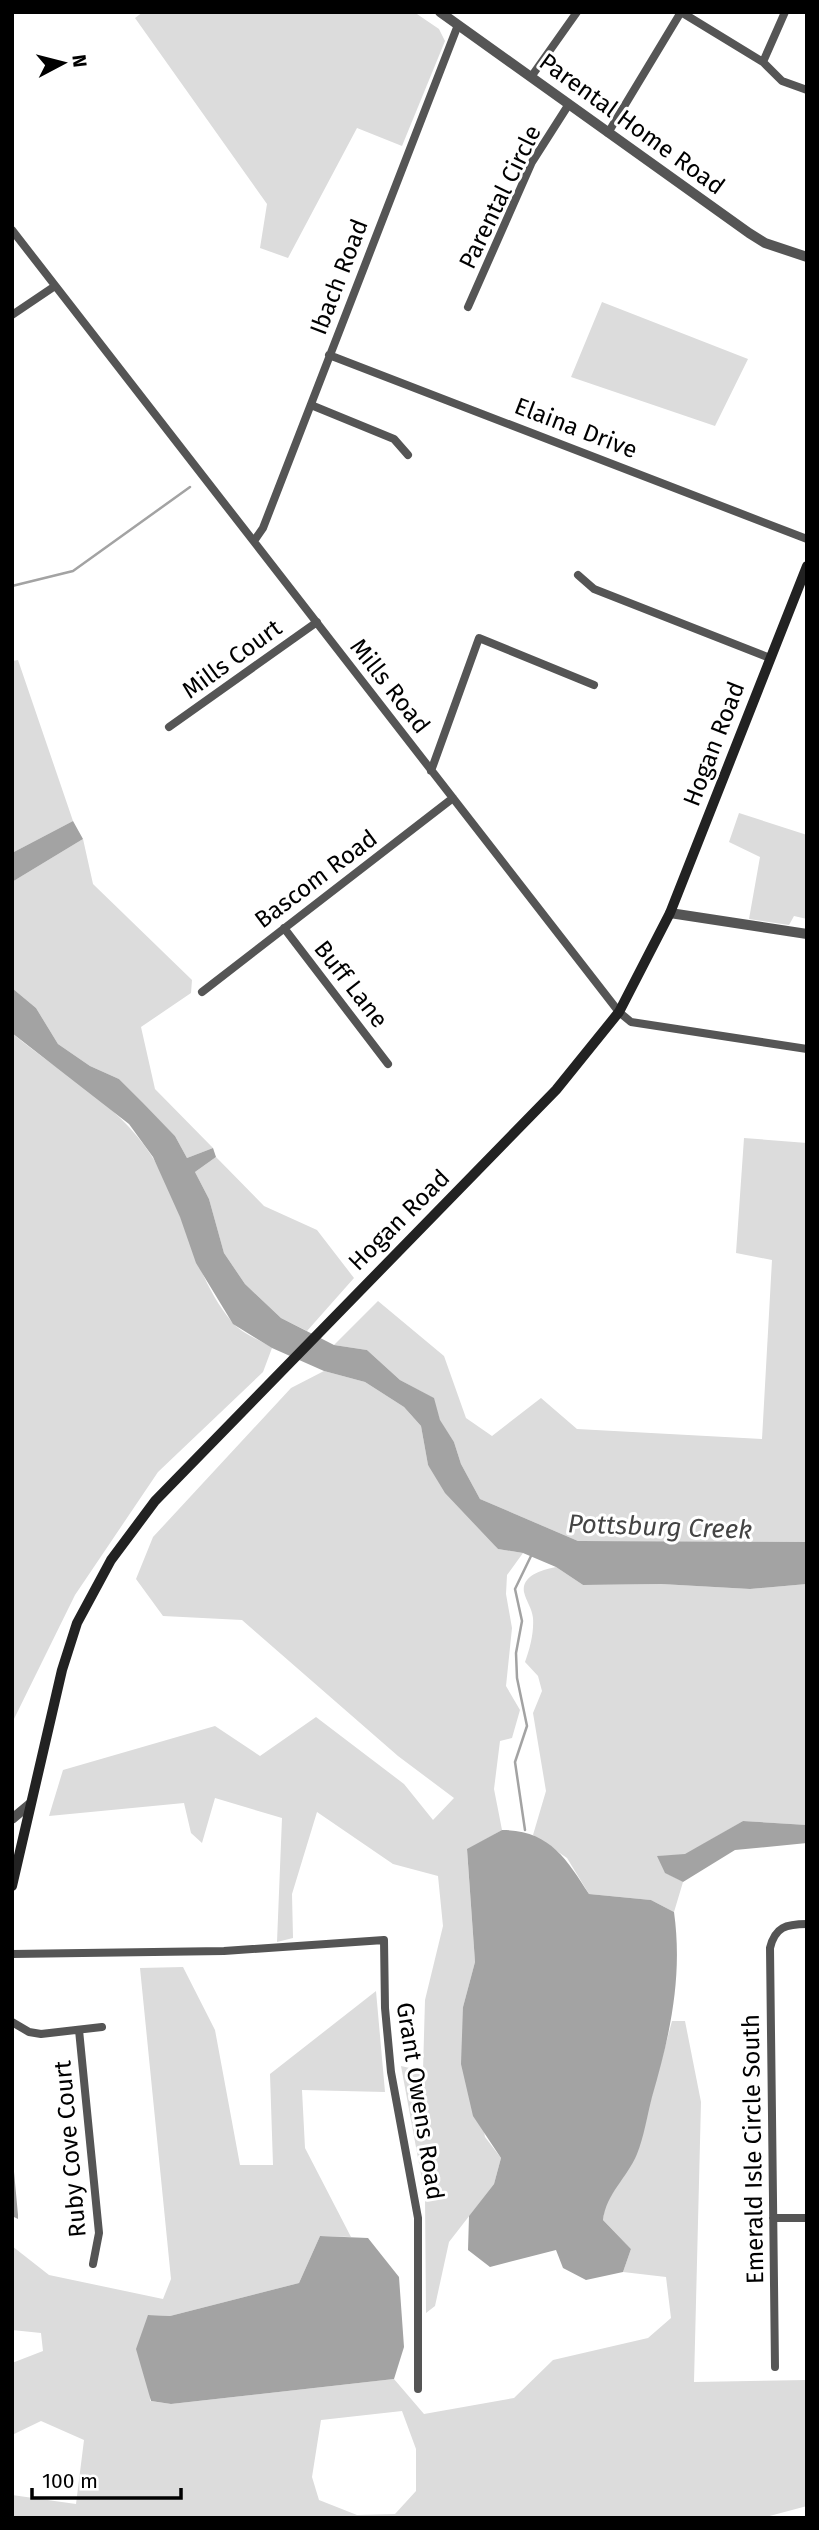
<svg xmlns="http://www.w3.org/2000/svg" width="819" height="2530" viewBox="0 0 819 2530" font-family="'Fira Sans',sans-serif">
	<rect width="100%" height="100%" fill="#fff"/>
	<!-- green -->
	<path fill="#dcdcdc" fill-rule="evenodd" d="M143,12H414L439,29L445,41L402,146L357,128L288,258L260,248L267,204L135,18Z
		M602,302L748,359L715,426L571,377Z
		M18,660L73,821L12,853V661Z
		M739,813L807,835V919L794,916L789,925L749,919L760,857L729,842Z
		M83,839L93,884L192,980L191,993L141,1027L155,1089L213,1148L187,1158L175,1136L119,1079L90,1066L58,1044L36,1008L12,988V882Z
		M12,1033C59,1073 117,1102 151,1155C185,1207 191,1273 232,1322C241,1333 260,1340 272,1348L263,1372L158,1472L75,1595L12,1723Z
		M744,1138L807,1143V1542L578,1541L480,1499L461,1464L454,1442L440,1421L433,1398L400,1380L367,1350L334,1345L378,1301L444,1356L466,1418L492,1436L541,1398L577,1429L762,1439L772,1260L736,1253Z
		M216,1157L264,1206L317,1230L354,1278L307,1331L281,1318L245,1284L224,1253L209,1199L195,1172Z
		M324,1371L365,1382L404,1407L421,1426L428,1465L498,1549L523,1553L507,1575L506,1594L512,1628L506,1686L520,1710L512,1738L500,1741L494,1789L502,1830L467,1850L475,1962L463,2007L485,2137L501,2158L494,2184L449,2242L435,2306L426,2313L425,2196L401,2066L423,2071L425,2000L443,1926L438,1876L393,1864L317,1812L292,1894L293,1938L277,1942L282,1818L215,1798L202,1843L191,1833L184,1803L49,1816L63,1770L215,1726L260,1756L316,1717L404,1784L433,1820L454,1798L398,1756L242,1620L163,1616L136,1579L153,1537L291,1388Z
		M556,1567L583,1585L661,1584L750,1589L807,1584V1825L743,1821L685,1855L658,1856L666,1873L683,1882L674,1912L651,1900L589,1894L567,1858L533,1835L546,1791L533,1713L542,1691L538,1676L525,1662C530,1648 534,1633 533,1618C532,1608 526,1601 524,1592C521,1575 545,1569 556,1567Z
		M183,1967L215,2030L240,2165H273L270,2074L376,1991L385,2092L302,2090L305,2148L351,2237L320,2236L299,2283L170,2316L148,2315L150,2401L171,2404L394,2379L424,2414L514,2398L553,2360L648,2338L671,2318L666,2277L623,2272L631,2249L603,2220L605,2205L636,2155L672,2021H685L701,2102L694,2382L807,2380V2506L762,2518H12V2495L76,2504L84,2440L41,2421L12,2435V2363L43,2351L41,2333L12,2330V2246L49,2275L163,2299L171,2279L140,1968ZM402,2411L416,2449V2491L395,2514L357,2515L319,2500L312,2477L321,2420Z"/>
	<!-- water -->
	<path fill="#a3a3a3" d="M73,821L83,839L12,882V853Z
		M12,988L36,1008L58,1044L90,1066L119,1079L143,1103L175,1136L187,1158L213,1148L216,1157L195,1172L209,1199L224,1253L245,1284L281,1318L334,1345L367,1350L400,1380L434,1398L440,1420L454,1442L461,1464L480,1499L578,1541L807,1542V1584L750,1589L661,1584L583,1585L556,1567L523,1553L498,1549L445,1493L428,1465L421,1426L404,1407L365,1382L324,1371L272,1348L233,1324L196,1263L180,1217L153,1157L129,1124L12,1033Z
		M743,1821L807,1825V1843L735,1850L683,1882L665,1873L657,1856L685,1854Z
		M502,1830C549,1830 566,1858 589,1894L651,1900L674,1912C683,1977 670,2035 652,2097C647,2116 644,2137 637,2154C627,2178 606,2194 603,2220L631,2249L623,2272L586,2280L563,2268L556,2250L490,2267L468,2250L469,2216L494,2184L501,2158L473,2116L461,2064L463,2007L475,1962L467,1849Z
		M12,2150L18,2215V2219L12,2216Z
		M320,2236L368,2238L399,2277L404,2347L394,2379L171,2404L151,2401L136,2349L148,2315L170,2316L299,2283Z"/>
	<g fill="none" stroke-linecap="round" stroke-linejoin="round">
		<!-- stream -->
		<path stroke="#a3a3a3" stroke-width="2.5" d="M12,586L73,571L190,487
			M525,1830L515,1762L527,1726L517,1678L516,1653L522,1621L515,1589L531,1556"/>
		<!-- minor -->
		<path stroke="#555" stroke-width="8" d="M763,62L785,12
			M531,77L577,12
			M608,133L681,12L763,62L782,81L807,90
			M12,230L619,1012L631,1022L807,1049
			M468,307L532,162L569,104
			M12,315L55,286
			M329,355L807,539
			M311,405L394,439L408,455
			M254,541L263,528L458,25
			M578,575L594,589L770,658
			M169,727L317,622
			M431,771L479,638L594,685
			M284,928L388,1064
			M202,992L453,798
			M12,1954L224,1951L384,1940L385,2008L391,2072L418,2218V2389
			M12,2022L29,2032L41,2034L102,2027
			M79,2030L99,2233L93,2264
			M773,2218H807
			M775,2367L770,1948C775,1927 786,1924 807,1924"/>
		<!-- tertiary -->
		<path stroke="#555" stroke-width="10" d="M440,12L749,233L765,243L807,257
			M670,913L807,934
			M12,1819L30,1804"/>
		<!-- secondary -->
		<path stroke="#222" stroke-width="10" d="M12,1886L62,1670L77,1623L111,1560L155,1501L556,1090L619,1012L670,913L807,566"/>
	</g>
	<g text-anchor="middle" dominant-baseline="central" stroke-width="6" stroke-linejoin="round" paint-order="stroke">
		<!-- street labels -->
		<g font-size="24" fill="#000" stroke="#fff">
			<text transform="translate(632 124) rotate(36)">Parental Home Road</text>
			<text transform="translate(500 197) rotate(-64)">Parental Circle</text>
			<text transform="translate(339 277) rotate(-69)">Ibach Road</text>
			<text transform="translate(576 428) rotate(21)">Elaina Drive</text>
			<text transform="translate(232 659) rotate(-36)">Mills Court</text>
			<text transform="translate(390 686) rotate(52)">Mills Road</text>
			<text transform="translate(714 744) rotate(-69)">Hogan Road</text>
			<text transform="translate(316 879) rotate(-37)">Bascom Road</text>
			<text transform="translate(351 984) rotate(52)">Buff Lane</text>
			<text transform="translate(399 1220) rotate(-45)">Hogan Road</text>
			<text transform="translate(420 2101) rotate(81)">Grant Owens Road</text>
			<text transform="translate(70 2149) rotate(-95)">Ruby Cove Court</text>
			<text transform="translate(753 2149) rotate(-91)">Emerald Isle Circle South</text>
		</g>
		<!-- water labels -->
		<g font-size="26" font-style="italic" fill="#444" stroke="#fff">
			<text transform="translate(660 1527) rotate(2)">Pottsburg Creek</text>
		</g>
	</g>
	<!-- border -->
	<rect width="819" height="2530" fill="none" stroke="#000000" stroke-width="28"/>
	<!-- north arrow -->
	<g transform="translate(63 63) rotate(83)" stroke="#ffffff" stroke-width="5" paint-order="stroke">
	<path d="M0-5L12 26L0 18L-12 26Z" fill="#000000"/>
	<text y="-10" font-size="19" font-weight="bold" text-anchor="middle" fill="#000000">N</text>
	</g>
	<!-- scale -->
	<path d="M32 2488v10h149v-10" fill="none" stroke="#000000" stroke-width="3.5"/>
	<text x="42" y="2488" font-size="21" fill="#000000" stroke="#ffffff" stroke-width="5" paint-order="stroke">100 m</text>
</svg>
